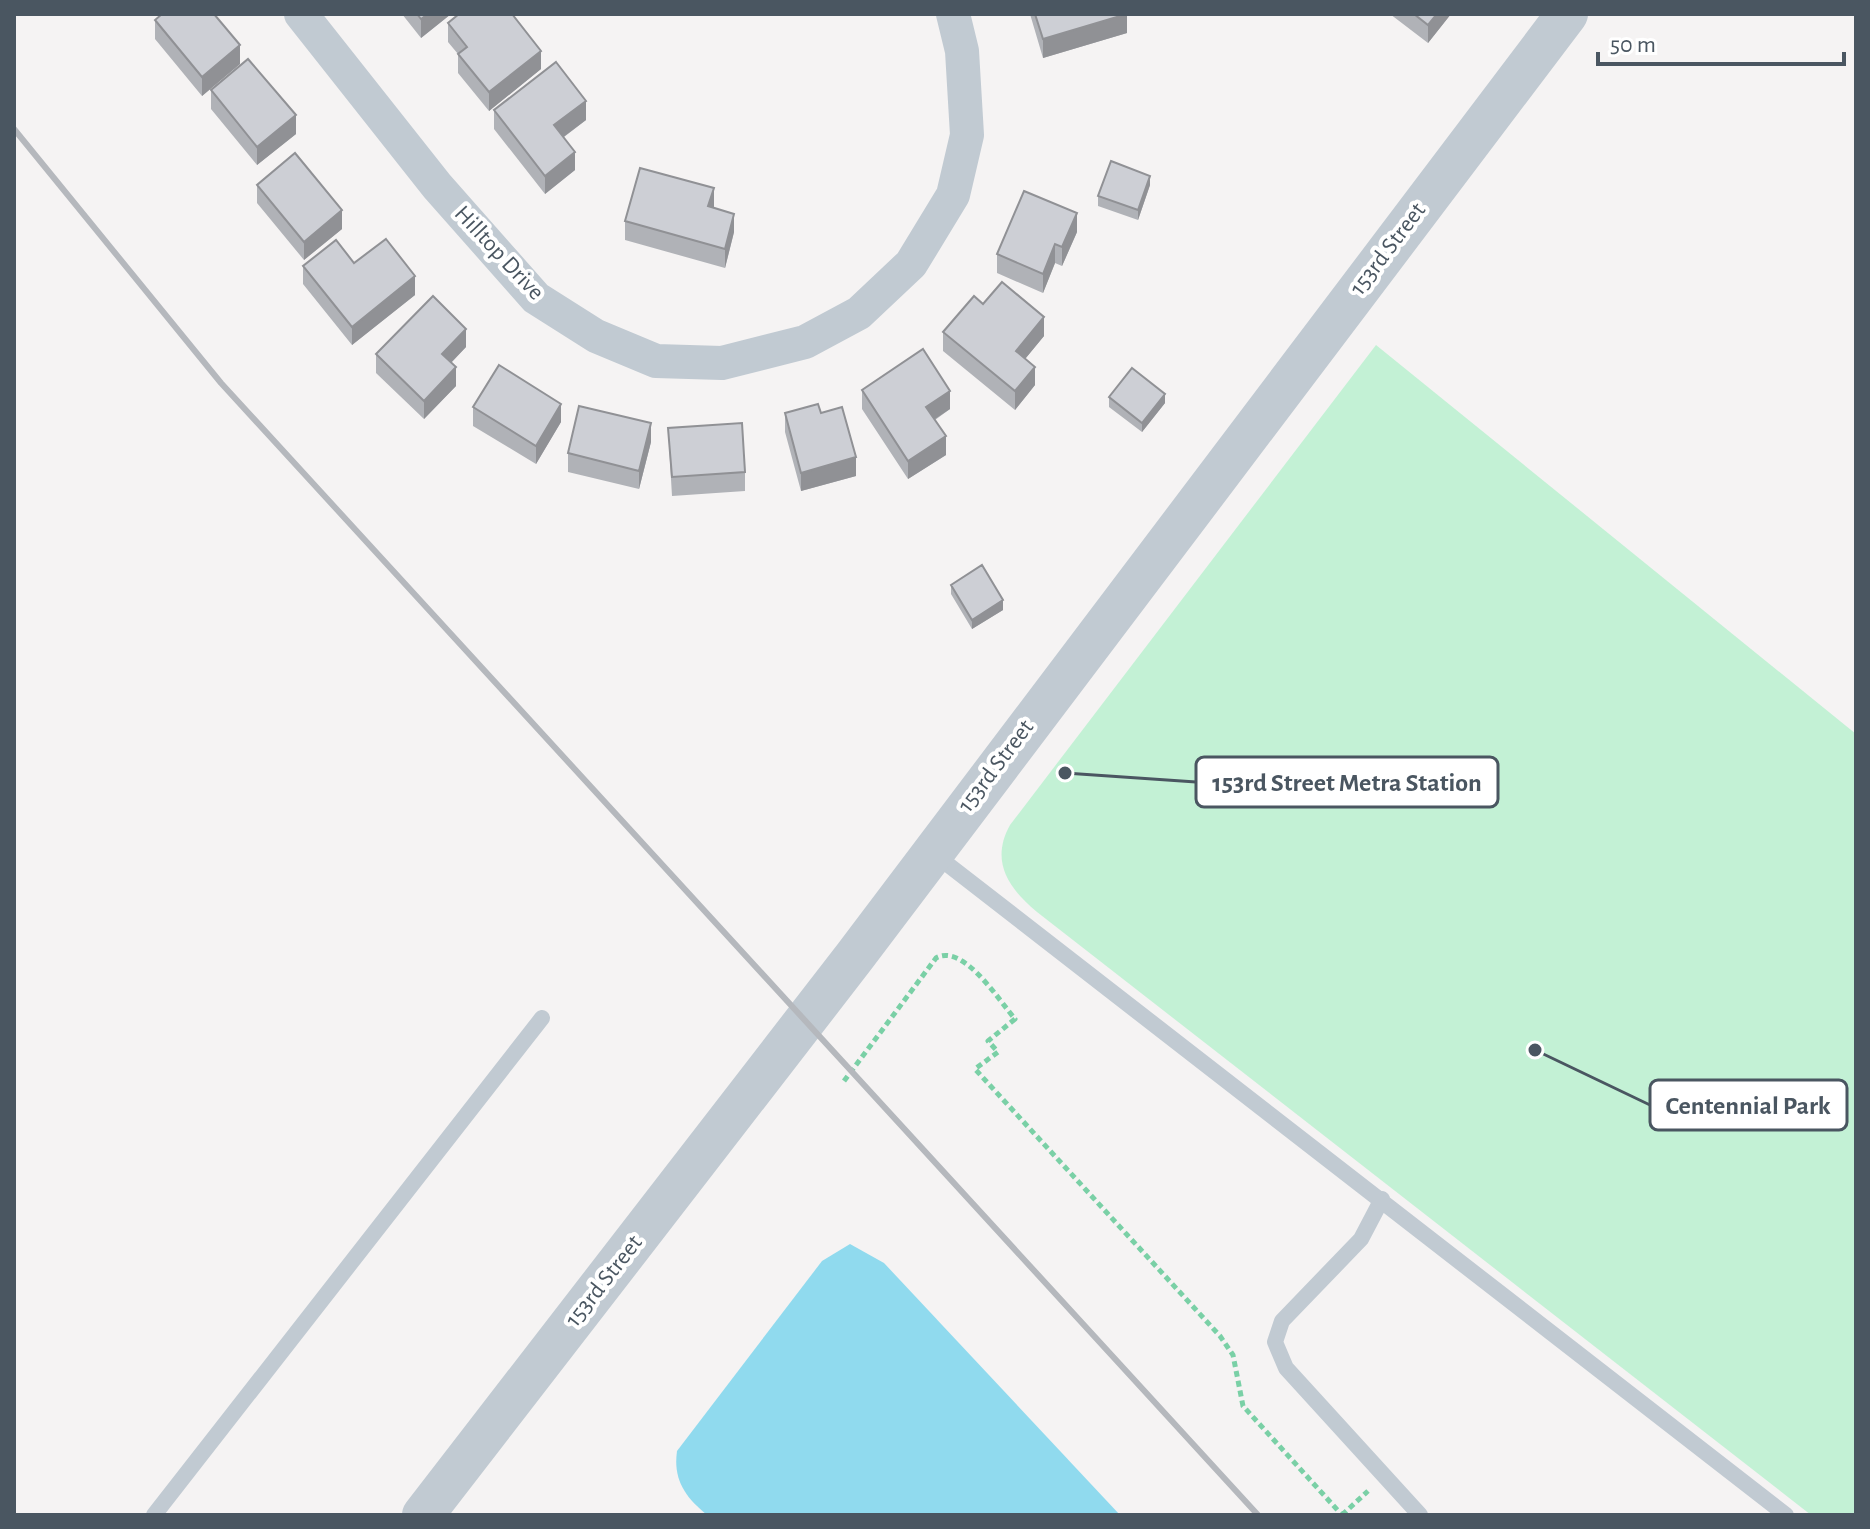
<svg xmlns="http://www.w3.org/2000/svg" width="1870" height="1529" viewBox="0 0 1870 1529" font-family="'Alegreya Sans',sans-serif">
	<rect width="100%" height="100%" fill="#f5f3f3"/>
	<!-- green -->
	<path fill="#c3f1d5" d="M1376,345L1856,734V1515H1811L1037,912C1008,888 990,861 1010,825Z"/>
	<!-- water -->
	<path fill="#90daee" d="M850,1244L884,1263L1120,1515H707C685,1497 673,1480 677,1451L822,1261Z"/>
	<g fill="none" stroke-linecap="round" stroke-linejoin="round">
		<!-- path -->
		<path stroke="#7ad0a6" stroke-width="5" stroke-dasharray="6 4" stroke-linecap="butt" d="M844,1081L936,958C963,943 998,999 1015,1019L988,1041L998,1052L975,1069L1220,1336L1233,1355L1243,1406L1342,1515
			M1342,1515L1368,1491"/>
		<!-- service -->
		<path stroke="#c1cad2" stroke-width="16" d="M933,853L1786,1515
			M1382,1199L1361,1239L1282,1321L1275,1342L1286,1368L1420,1515
			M154,1515L542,1018"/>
		<!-- minor -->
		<path stroke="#c1cad2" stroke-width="34" d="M301,14L437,186L536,298L596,336L656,361L722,363L805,342L859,313L911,264L953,195L967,135L962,51L953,14"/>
		<!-- tertiary -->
		<path stroke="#c1cad2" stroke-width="42" d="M423,1515L855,956L1567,14"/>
		<!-- rail -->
		<path stroke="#b5b8bd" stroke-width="6" d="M14,129L221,383L1258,1515"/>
	</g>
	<!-- wall -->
	<path fill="#b0b2b7" d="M402,14H451L421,38Z
		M1030,14H1127V33L1043,58Z
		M1390,14H1451L1428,43Z
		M155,20L240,64L202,96L155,39Z
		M448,23L541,69L489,111L458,73V54L448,42Z
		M211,90L296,134L257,165L211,109Z
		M494,110L586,120L564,137L575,170L545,194L494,129Z
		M257,185L342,229L304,260L257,203Z
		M1150,185L1138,220L1098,206V196Z
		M714,208L734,232L725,268L625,240V221Z
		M1077,232L1062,266L1055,263L1043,293L997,273V254Z
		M354,263L415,295L352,345L303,284V266Z
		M983,304L1044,336L1025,359L1035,385L1015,410L943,351V332Z
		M466,347L451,363L456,386L424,419L376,373V354Z
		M862,390L950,409L935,420L946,455L908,479L862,409Z
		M1109,397L1165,403L1142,432L1109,407Z
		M473,407L561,422L536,464L473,426Z
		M785,413H821L856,476L801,491L785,432Z
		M668,428L745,472V491L672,496Z
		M651,442L639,489L568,472V453Z
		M951,585L1003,610L972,629L951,594Z"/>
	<!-- shaded-wall -->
	<path fill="#909195" d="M428,14H451L421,38V19Z
		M1127,14V33L1043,58V39Z
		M1437,14H1451L1428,43V25Z
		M240,45V64L202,96V77Z
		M541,51V69L489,111V92Z
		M586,101V120L554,144V125Z
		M296,115V134L257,165V147Z
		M575,152V170L545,194V176Z
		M1150,176V185L1138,220V210Z
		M714,188V207L708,225V206Z
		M342,210V229L304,260V242Z
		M1077,213V232L1062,266V247Z
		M734,214V232L725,268V249Z
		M1055,244V263L1043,293V274Z
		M415,276V295L352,345V327Z
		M1044,317V336L1016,370V351Z
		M466,329V347L442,372V354Z
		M456,367V386L424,419V401Z
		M1035,367V385L1015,410V391Z
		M950,391V409L926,425V407Z
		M1165,394V403L1142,432V423Z
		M561,404V422L536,464V446Z
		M651,423V442L639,489V471Z
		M946,436V455L908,479V461Z
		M856,457V476L801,491V473Z
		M1003,600V610L972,629V620Z"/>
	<!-- building -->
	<path fill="#cdcfd5" stroke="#909195" stroke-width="2" d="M162,14H214L240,45L202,77L155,20Z
		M417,14H428L421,19Z
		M459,14H512L541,51L489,92L458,54L467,47L448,23Z
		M1035,14H1127L1043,39Z
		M1414,14H1437L1428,25Z
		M248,59L296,115L257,147L211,90Z
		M556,62L586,101L554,125L575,152L545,176L494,110Z
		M295,153L342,210L304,242L257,185Z
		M1111,161L1150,176L1138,210L1098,196Z
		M640,168L714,188L708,206L734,214L725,249L625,221Z
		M1024,191L1077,213L1062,247L1055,244L1043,274L997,254Z
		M386,239L415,276L352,327L303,266L336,240L354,263Z
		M1002,282L1044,317L1016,351L1035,367L1015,391L943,332L974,296L983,304Z
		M433,296L466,329L442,354L456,367L424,401L376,354Z
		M923,349L950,391L926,407L946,436L908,461L862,390Z
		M499,365L561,404L536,446L473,407Z
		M1132,368L1165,394L1142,423L1109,397Z
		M818,404L821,413L842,407L856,457L801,473L785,413Z
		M579,406L651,423L639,471L568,453Z
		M742,423L745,472L672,477L668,428Z
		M982,565L1003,600L972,620L951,585Z"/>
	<g text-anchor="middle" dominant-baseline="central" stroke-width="8" stroke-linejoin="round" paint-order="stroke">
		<!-- street labels -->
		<g font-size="24" fill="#4a5661" stroke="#fff">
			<text transform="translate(1388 249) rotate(-53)">153rd Street</text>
			<text transform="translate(499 253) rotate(47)">Hilltop Drive</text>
			<text transform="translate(996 766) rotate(-53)">153rd Street</text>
			<text transform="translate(604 1281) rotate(-52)">153rd Street</text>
		</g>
	</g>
	<!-- callouts -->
	<path fill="none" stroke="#4a5661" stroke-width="3" d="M1065 773L1196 782M1535 1050L1650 1105"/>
	<g fill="#4a5661" stroke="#fff" stroke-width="3">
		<circle cx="1065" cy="773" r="8"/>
		<circle cx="1535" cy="1050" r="8"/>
	</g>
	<g fill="#fff" stroke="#4a5661" stroke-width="3">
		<rect x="1196" y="757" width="302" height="50" rx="8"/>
		<rect x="1650" y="1080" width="197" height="50" rx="8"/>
	</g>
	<g font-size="26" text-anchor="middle" font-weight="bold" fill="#4a5661">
		<text x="1347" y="791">153rd Street Metra Station</text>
		<text x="1748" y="1114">Centennial Park</text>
	</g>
	<!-- border -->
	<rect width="1870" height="1529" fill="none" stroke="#4a5661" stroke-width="32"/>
	<!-- scale -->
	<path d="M1598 52v12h246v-12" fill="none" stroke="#4a5661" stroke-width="4"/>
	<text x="1610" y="52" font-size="24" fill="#4a5661" stroke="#ffffff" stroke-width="6" paint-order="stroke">50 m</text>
</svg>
